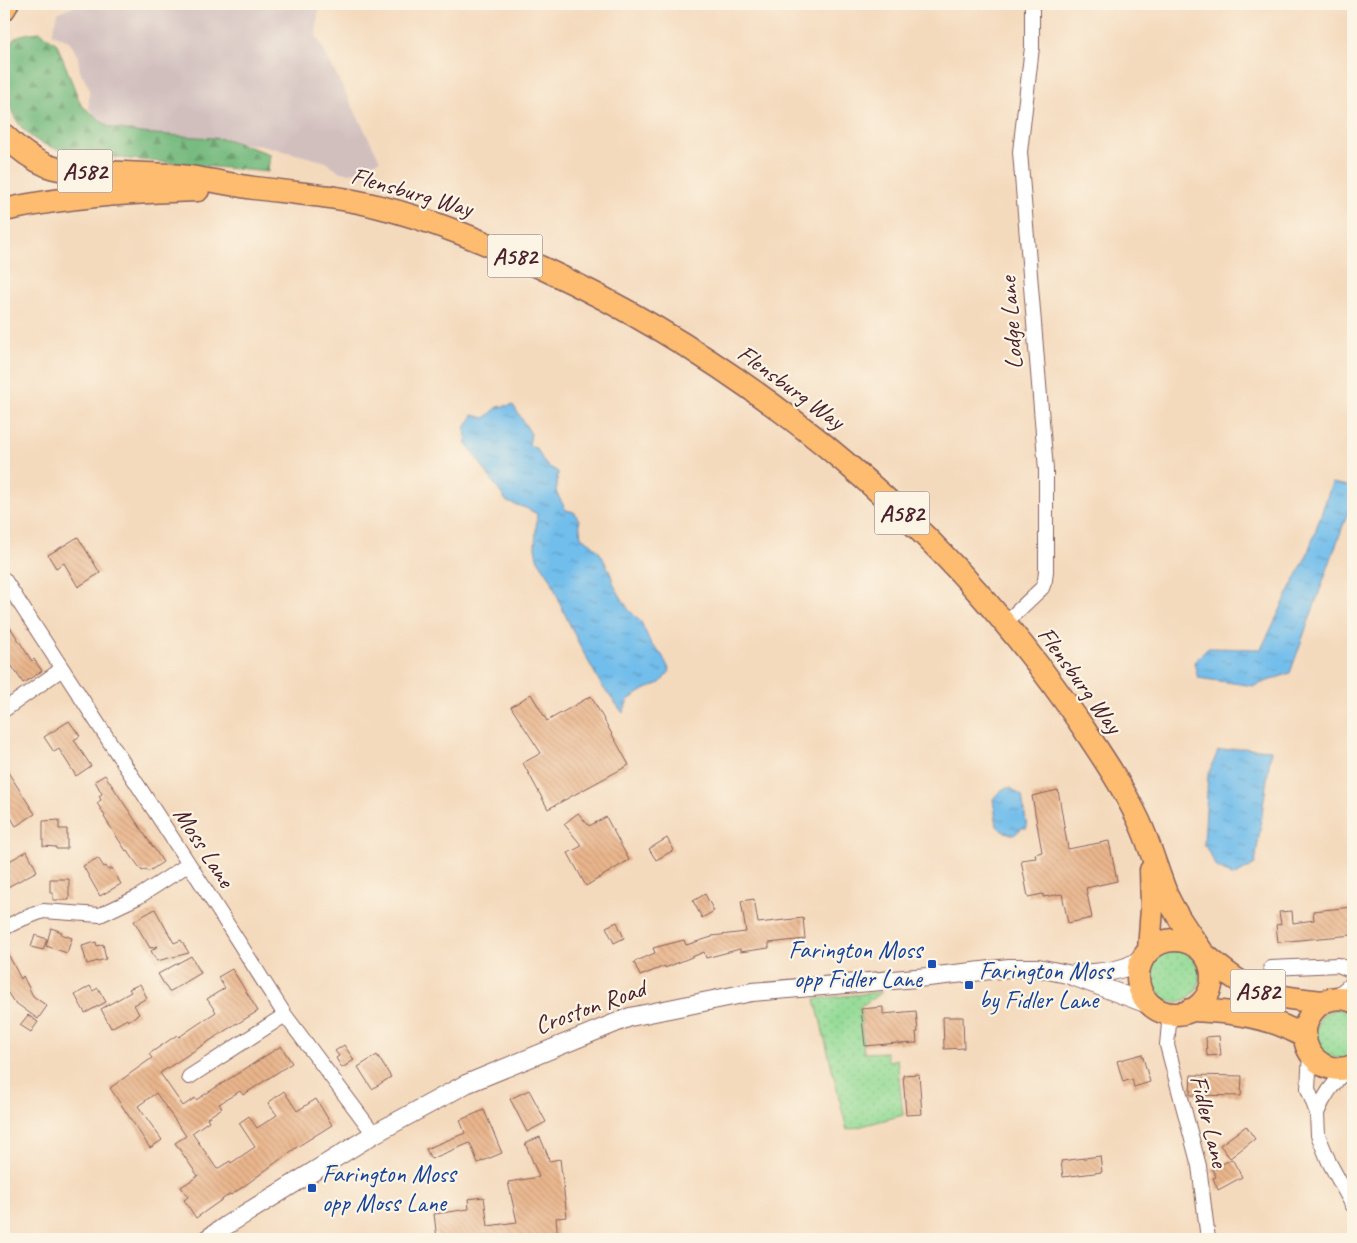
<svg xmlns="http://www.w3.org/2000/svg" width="1357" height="1243" viewBox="0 0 1357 1243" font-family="Caveat,sans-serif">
	<defs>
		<pattern id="grass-dots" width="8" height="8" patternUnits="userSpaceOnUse" patternTransform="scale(1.25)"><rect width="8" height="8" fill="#92da94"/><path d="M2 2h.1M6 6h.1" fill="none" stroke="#7fbb80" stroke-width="1.8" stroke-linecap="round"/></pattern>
		<pattern id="forest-firs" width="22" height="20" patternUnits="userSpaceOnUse" patternTransform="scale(1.25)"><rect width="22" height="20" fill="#75ba7e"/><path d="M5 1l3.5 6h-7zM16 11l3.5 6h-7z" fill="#629767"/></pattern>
		<pattern id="water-ripples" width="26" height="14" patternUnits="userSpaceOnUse" patternTransform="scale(1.25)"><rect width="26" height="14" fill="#71bdeb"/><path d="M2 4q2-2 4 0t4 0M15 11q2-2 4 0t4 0" fill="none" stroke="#5f99bf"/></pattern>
		<pattern id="building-back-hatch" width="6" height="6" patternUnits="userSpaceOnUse" patternTransform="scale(1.25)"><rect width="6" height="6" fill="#e9b58c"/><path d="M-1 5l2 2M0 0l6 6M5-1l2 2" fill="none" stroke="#c99b79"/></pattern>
	</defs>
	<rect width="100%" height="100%" fill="#fcf5e5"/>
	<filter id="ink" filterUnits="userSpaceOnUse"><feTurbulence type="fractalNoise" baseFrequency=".02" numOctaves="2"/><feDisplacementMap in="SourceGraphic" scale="10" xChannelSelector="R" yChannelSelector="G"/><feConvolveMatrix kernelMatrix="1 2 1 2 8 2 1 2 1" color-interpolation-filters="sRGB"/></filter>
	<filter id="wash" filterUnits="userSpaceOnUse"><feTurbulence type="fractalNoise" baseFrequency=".0096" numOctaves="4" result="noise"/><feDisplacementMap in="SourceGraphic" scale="20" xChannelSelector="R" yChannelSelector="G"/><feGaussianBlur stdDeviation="1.12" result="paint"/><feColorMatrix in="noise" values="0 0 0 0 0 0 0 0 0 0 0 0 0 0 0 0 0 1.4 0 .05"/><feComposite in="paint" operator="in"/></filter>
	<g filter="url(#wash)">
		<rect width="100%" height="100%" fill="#f4dabd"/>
		<!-- industrial -->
		<path fill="#d1bfbe" d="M75,4H319L316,35L380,160L352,173L340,172L326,162L261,145L117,136L102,126L89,108V87L80,72L78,56L69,41L52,34L58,13L63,10L71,8Z"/>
		<!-- grass -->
		<path fill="url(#grass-dots)" stroke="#6e7c60" d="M1148 976a26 26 0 1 1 52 0a26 26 0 1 1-52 0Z
			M882,992L860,1007L864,1053L886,1052L888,1061L897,1059L903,1115L847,1130L815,999Z
			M1333,1009L1349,1010L1353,1013V1055L1352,1056C1331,1060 1325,1058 1314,1039L1320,1017Z"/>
		<!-- forest -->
		<path fill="url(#forest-firs)" stroke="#606c54" d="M40,32L57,44L81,105L109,127L140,133L226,139L270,154L268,172L87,155C65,151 40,148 24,130C4,110 0,66 12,41C19,33 31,33 40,32Z"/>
		<!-- water -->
		<path fill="url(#water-ripples)" stroke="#5e6e8b" d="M513,405L531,434L529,445L537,449L545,464L558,472L556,492L566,510L574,512L579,520L581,537L592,544L600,553L610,572L614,585L628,609L641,622L651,644L662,655L670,671L660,683L644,690L628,700L623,713L602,686L581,648L561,606L551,579L537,558L535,547L537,514L526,508L507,502L467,444L465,428L473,415L485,418L498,407Z
			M1332,483L1353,487V498L1290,673L1254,686L1198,678L1194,662L1208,648L1261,649L1307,555Z
			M1241,748L1271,750L1255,864L1234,876L1217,867L1204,844L1208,775L1218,751Z
			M1005,788H1011L1022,796L1027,828H1022L1014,835L1002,831L997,826L993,799L999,792Z"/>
		<g id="blocks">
			<!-- building -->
			<path fill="url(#building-back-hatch)" d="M78,537L100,573L78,587L64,563L56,568L48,555Z
				M4,618L32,661L34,659L42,671L23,683L8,660L4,663Z
				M531,694L547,721L591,696L629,765L548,809L523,763L541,753L511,707Z
				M69,721L80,736L74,740L91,766L76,776L59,749L54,752L44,737Z
				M4,766L35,814L16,826L4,806Z
				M105,775L163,862L148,872L146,869L142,871L127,850L126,851L104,817L105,816L97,803L101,800L99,796L102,794L95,781Z
				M1058,790L1068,849L1109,841L1117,881L1086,888L1092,918L1068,923L1062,894L1043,897V894L1028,897L1021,860L1036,858L1035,854L1042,852L1032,796Z
				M578,813L589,826L606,817L629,860L586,886L568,853L582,846L564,824Z
				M59,820V829H67V849H56V847L43,846V821Z
				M667,838L674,850L656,860L649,849Z
				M27,851L37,871L4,889V864Z
				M98,858L104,867L106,866L108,870L112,868L121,884L100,896L83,866Z
				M50,879H69V900H53V893H50Z
				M705,894L714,911L702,918L693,901Z
				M754,899L758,923L803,918L805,939L769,943V948L740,952V949L706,958L704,952L665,968V966L640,976L634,962L655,953L653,948L684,940L686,945L712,937V936L746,932L741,901Z
				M1353,907V935L1278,942L1276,925L1281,924L1279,912L1292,911L1293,923L1314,920L1313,911Z
				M155,909L174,943L181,940L189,953L157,961L151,951L158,946L150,948L134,921Z
				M617,922L624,938L614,943L606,927Z
				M51,928L62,932L61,934L72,938L67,953L46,946Z
				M35,935L47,939L43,950L31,947Z
				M96,942L97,946L103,944L106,959L87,964L82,946Z
				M4,946L21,979L23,976L33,996L47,1006L38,1019L13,1001L8,993L4,995Z
				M191,956L201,973L169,992L158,974Z
				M232,969L258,1011L237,1024V1023L160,1073L183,1106L195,1098L196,1100L281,1046L292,1063L243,1095L240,1091L219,1104L222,1108L207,1118L209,1121L192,1133L217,1169L230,1161L231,1163L255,1147L239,1123L249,1116L257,1128L277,1115L268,1103L284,1091L297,1111L316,1099L332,1125L297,1147L247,1184L231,1195L230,1194L196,1218L184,1200L188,1197L181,1187L198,1176L175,1143L186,1136L156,1093L138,1106L162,1140L150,1148L110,1088L152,1058L149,1054L177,1035L179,1037L216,1012L207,999L225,988L218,977Z
				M140,984L147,998L134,1005L139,1014L128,1021L127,1019L111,1028L101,1009L131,992L129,989Z
				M90,986L93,991L98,988L106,1002L85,1013L75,995Z
				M883,1007V1014L916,1011L918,1032H916L917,1043L898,1044V1043L865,1046L861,1009Z
				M28,1015L38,1022L31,1032L20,1025Z
				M943,1017H963L964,1048L944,1049Z
				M1219,1036L1221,1055L1207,1056L1206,1037Z
				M344,1045L354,1060L342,1068L336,1058L339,1056L335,1051Z
				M1142,1054L1150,1082L1134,1087L1132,1079L1123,1082L1117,1061Z
				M377,1055L391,1077L372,1089L358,1067Z
				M919,1074L922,1114L906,1115L903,1075Z
				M1191,1075L1242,1076L1241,1096L1190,1095Z
				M529,1090L546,1122L527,1132L510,1099Z
				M484,1110L502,1153L478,1163L470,1143L431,1159L426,1149L465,1133L460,1120Z
				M1246,1126L1255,1139L1230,1158L1220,1145Z
				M540,1137L548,1156L549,1161L560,1159L567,1217L556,1218L558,1239H489L488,1236L461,1239H437L434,1214L469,1209L468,1199L484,1197L488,1226L517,1222L508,1182L539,1177L525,1143Z
				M1100,1156L1102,1172L1063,1177L1061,1161Z
				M1232,1159L1242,1177L1218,1190L1213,1178L1216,1177L1212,1169Z"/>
		</g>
	</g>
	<g filter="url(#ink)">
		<use href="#blocks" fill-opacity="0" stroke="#86605e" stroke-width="1"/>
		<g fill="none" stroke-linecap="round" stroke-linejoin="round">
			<!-- minor casing -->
			<g stroke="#86605e" stroke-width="16">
				<path id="minor" d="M4,579L189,864L285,1015L374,1134
					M1005,623L1042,588L1045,580L1046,571V470L1020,152L1032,47V4
					M4,710L62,669
					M4,928L22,919L43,911L100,915L138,897L189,864
					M1271,968L1338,965L1353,971
					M1170,1013L1167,1045L1199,1166L1208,1239
					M1310,1053L1308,1089L1317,1113L1318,1135L1329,1162L1353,1206
					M189,1077L285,1015
					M1317,1113C1324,1095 1334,1082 1348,1068"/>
			</g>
			<!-- tertiary casing -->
			<g stroke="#86605e" stroke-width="20">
				<path id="tertiary" d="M1075,974C1092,973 1110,973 1126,967C1132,965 1138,961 1144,957
					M1337,998L1353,985
					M207,1239L227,1225L374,1134L466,1084L630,1017L752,992L928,977L1009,968H1038L1067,974L1153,1006"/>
			</g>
			<!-- trunk casing -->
			<g stroke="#86605e" stroke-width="25">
				<path id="trunk" d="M4,9L7,4
					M4,135C17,148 31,159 48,166C64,172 84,171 101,172C124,173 147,174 170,175C199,177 226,184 254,188C295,193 336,196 376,206C434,220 488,244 542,268C758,368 949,529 1082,726C1102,756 1123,787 1138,819C1150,844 1157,872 1168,898C1177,917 1189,933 1201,950
					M4,210C68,196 133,192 198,190
					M1138 977a37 37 0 1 1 74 0a37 37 0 1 1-74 0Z
					M1149,950L1152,908L1151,870
					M1204,954C1215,963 1225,972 1236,979C1262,996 1292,999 1323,1002
					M1353,1001C1312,985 1285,1042 1323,1065C1333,1070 1343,1070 1353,1066
					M1190,1010C1218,1011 1245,1013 1272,1022C1283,1025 1294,1031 1304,1036"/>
			</g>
			<!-- minor -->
			<use href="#minor" stroke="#fff" stroke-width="14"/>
			<!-- tertiary -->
			<use href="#tertiary" stroke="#fff" stroke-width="18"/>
			<!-- trunk -->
			<use href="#trunk" stroke="#fdbc70" stroke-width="22"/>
		</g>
	</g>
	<!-- markers -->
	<g fill="#1a4fb4" stroke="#fcf5e5" stroke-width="2">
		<rect x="927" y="959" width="10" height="10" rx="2.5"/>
		<rect x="964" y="980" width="10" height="10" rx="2.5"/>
		<rect x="307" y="1183" width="10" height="10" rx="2.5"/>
	</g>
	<g text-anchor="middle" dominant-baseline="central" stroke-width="4.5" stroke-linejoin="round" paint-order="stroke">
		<!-- shield labels -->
		<g fill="#fcf5e5" stroke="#7f5f63" stroke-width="1">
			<rect x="57.5" y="149.5" width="55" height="43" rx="4"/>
			<rect x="487.5" y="234.5" width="55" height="43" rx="4"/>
			<rect x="874.5" y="491.5" width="55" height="43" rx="4"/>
			<rect x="1230.5" y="969.5" width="55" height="43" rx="4"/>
		</g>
		<g font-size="24" font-weight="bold" fill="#4a1f2b">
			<text x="85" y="171">A582</text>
			<text x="515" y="256">A582</text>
			<text x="902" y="513">A582</text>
			<text x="1258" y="991">A582</text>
		</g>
		<!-- street labels -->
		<g font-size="25" fill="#4a1f2b" stroke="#fcf5e5">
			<text transform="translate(412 192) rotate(16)">Flensburg Way</text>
			<text transform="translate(1011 323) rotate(-94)">Lodge Lane</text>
			<text transform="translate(791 387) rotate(36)">Flensburg Way</text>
			<text transform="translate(1080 680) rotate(54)">Flensburg Way</text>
			<text transform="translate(204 847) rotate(57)">Moss Lane</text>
			<text transform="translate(590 1007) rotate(-20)">Croston Road</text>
			<text transform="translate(1209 1121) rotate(76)">Fidler Lane</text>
		</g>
		<!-- transit labels -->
		<g font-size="25" fill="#164399" stroke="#fcf5e5" text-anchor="start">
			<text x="922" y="950" text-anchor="end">Farington Moss<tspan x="922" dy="29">opp Fidler Lane</tspan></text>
			<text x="979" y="971">Farington Moss<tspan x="979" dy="29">by Fidler Lane</tspan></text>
			<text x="322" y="1174">Farington Moss<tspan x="322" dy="29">opp Moss Lane</tspan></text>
		</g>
	</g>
	<!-- margin -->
	<rect width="1357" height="1243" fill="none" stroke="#fcf5e5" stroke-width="20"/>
</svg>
